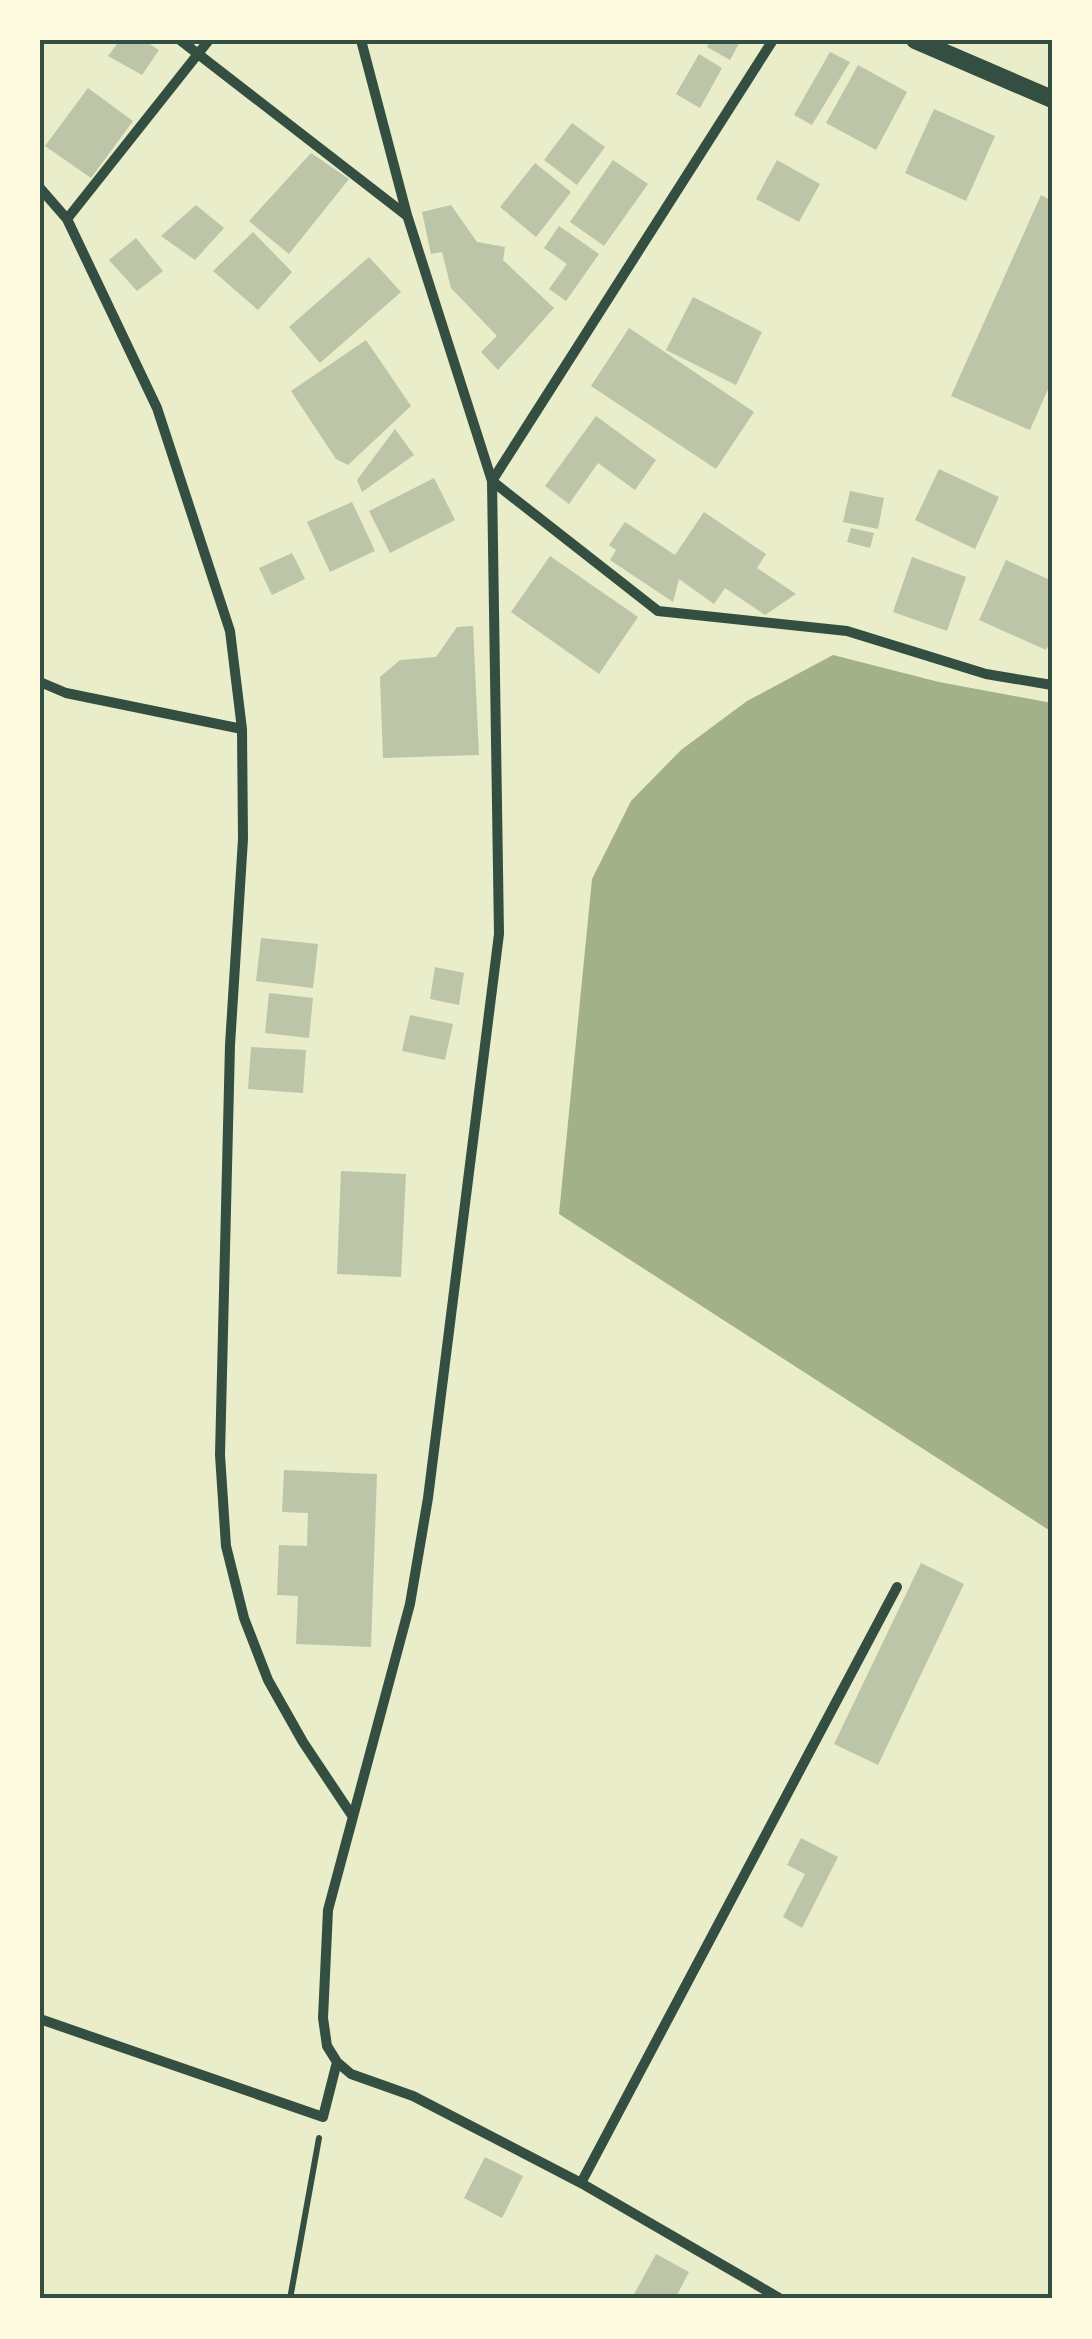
<svg xmlns="http://www.w3.org/2000/svg" width="1092" height="2339" viewBox="0 0 1092 2339" font-family="'Open Sans',sans-serif">
	<rect width="100%" height="100%" fill="#e9edc9"/>
	<!-- water -->
	<path fill="#a3b18a" d="M833,655L939,682L1052,703V1532L559,1214L592,879L631,801L681,750L747,701Z"/>
	<!-- building -->
	<path fill="#bcc5a7" d="M120,40H143L159,50L142,75L108,56Z
		M711,40H741L730,60L707,47Z
		M830,52L850,62L812,125L794,115Z
		M699,54L722,68L700,108L676,94Z
		M858,65L907,92L876,150L826,123Z
		M88,88L133,121L91,178L45,146Z
		M934,109L995,136L966,201L905,173Z
		M572,123L605,147L577,185L544,160Z
		M311,153L349,179L289,254L249,221Z
		M613,160L648,184L604,246L570,222Z
		M777,160L820,184L799,222L756,199Z
		M535,163L571,192L536,237L500,207Z
		M1041,195L1052,201V380L1030,430L951,396Z
		M196,205L224,228L195,260L161,236Z
		M451,205L477,242L505,247L503,260L554,308L498,370L481,352L497,336L451,288L442,252L431,254L422,212Z
		M559,226L599,254L566,301L549,289L567,264L544,248Z
		M253,232L292,272L258,310L213,271Z
		M136,238L163,271L137,291L109,260Z
		M369,257L401,292L320,363L289,327Z
		M693,297L762,332L736,385L666,350Z
		M629,328L754,412L716,469L591,386Z
		M366,340L411,406L348,465L336,459L291,391Z
		M596,416L656,460L635,490L598,463L569,504L545,486Z
		M395,429L414,455L362,492L357,480Z
		M939,469L999,497L975,549L915,520Z
		M434,478L455,520L390,553L369,511Z
		M850,491L884,498L878,529L843,522Z
		M352,502L375,551L330,572L307,522Z
		M704,512L766,554L757,568L796,594L765,615L725,588L714,604L679,579L673,602L610,560L616,550L609,545L625,522L675,555Z
		M851,528L874,533L870,548L847,542Z
		M292,553L305,579L272,595L259,568Z
		M550,556L638,617L599,674L511,612Z
		M912,557L966,577L947,631L893,612Z
		M1006,560L1052,581V638L1046,650L979,620Z
		M473,626L479,755L383,758L380,677L400,660L436,657L457,627Z
		M261,938L318,944L313,988L256,981Z
		M435,967L464,973L459,1005L430,999Z
		M269,993L313,998L309,1038L265,1033Z
		M410,1015L453,1024L445,1060L402,1051Z
		M251,1047L306,1050L303,1093L248,1089Z
		M341,1171L406,1174L401,1277L337,1274Z
		M284,1470L377,1474L371,1647L296,1644L298,1596L277,1595L279,1545L307,1546L308,1513L282,1512Z
		M921,1563L964,1584L878,1765L834,1744Z
		M801,1838L838,1857L802,1928L783,1917L805,1874L787,1865Z
		M485,2157L523,2176L502,2218L464,2198Z
		M656,2254L689,2272L675,2299L633,2296Z"/>
	<g fill="none" stroke-linecap="round" stroke-linejoin="round">
		<!-- path -->
		<path stroke="#344e41" stroke-width="6" d="M290,2299L319,2138"/>
		<!-- minor -->
		<path stroke="#344e41" stroke-width="10" d="M180,40L406,215
			M361,40L407,215L492,481L499,934L428,1498L410,1604L328,1910L323,2018L327,2046L337,2062L351,2074L413,2096L581,2183L781,2299
			M773,40L492,481L658,611L847,631L986,674L1052,685
			M40,188L67,219L157,408L230,631L242,729L243,839L230,1045L220,1455L226,1546L244,1618L268,1680L303,1742L353,1817
			M67,219L209,40
			M40,682L66,693L242,729
			M40,2019L323,2117L337,2062
			M581,2183L897,1587"/>
		<!-- tertiary -->
		<path stroke="#344e41" stroke-width="18" d="M915,40L1052,99"/>
	</g>
	<!-- border -->
	<rect width="1092" height="2339" fill="none" stroke="#fefae0" stroke-width="85"/>
	<rect x="42" y="42" width="1008" height="2254" fill="none" stroke="#344e41" stroke-width="4"/>
</svg>
